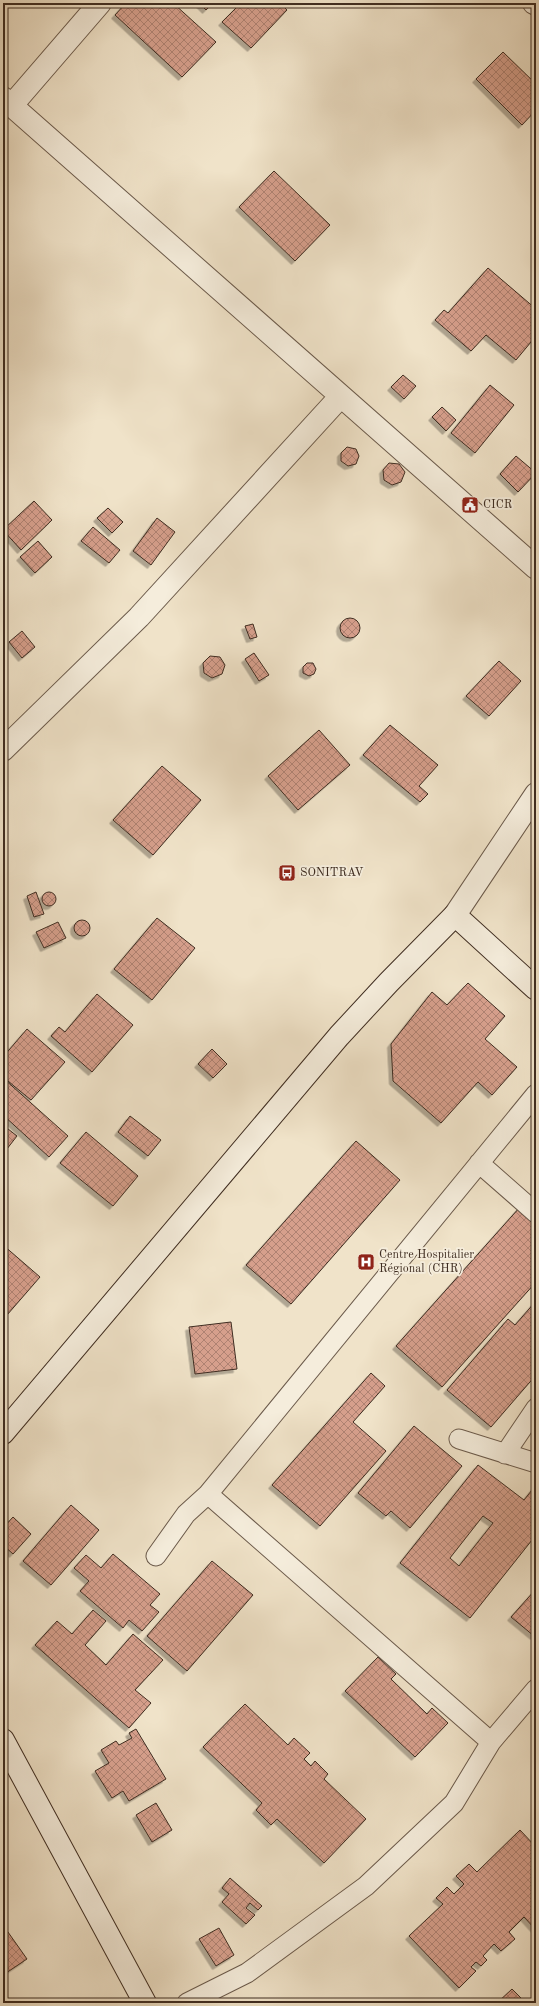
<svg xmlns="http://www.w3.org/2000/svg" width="539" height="2006" viewBox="0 0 539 2006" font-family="'Old Standard TT',serif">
	<defs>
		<pattern id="building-cross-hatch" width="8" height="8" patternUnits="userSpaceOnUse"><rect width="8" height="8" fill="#d69f8c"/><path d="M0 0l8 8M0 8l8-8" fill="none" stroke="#af8272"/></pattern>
		<filter id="shadow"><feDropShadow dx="-3.5" dy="3.5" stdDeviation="0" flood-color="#0004"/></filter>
	</defs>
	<rect width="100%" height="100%" fill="#f0e3c9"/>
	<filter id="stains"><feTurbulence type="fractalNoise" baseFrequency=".005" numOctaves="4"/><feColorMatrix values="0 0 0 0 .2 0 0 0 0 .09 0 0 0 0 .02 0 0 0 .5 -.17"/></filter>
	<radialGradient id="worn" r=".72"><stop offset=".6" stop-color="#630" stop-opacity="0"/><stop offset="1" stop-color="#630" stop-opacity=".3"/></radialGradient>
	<!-- building -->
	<path fill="url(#building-cross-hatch)" stroke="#3f2d21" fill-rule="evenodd" filter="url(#shadow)" d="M126,3H173L216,42L182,77L115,15Z
		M199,3H213L206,10Z
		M241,3H280L287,10L251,48L222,22Z
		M503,52L536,84V110L522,125L476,79Z
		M274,171L330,225L295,261L239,207Z
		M488,268L536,309V336L516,360L486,335L471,351L435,320L444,310L448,313Z
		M403,375L416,386L404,399L391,387Z
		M490,385L514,405L475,453L451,433Z
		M442,407L456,420L446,431L432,417Z
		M347,447L356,449L359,456L356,464L348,466L341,461V453Z
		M516,456L536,473L518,492L500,474Z
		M389,463L399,464L405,472L401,482L392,485L384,480L383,470Z
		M34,501L52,520L21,550L3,530Z
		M108,508L123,522L112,533L97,518Z
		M157,518L175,532L151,565L133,551Z
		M93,527L120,550L109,563L81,541Z
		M38,541L52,557L35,573L20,557Z
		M340 628a10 10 0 1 1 20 0a10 10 0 1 1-20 0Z
		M253,624L257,637L250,639L245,626Z
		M22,631L35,647L22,658L9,642Z
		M254,653L269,675L259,681L245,659Z
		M210,656L220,657L225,665L222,674L212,678L204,673L203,663Z
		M499,661L521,681L489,716L466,696Z
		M307,663H313L316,669L314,674L309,676L303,673V667Z
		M390,725L438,765L419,786L428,794L420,802L363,755Z
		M319,730L350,765L298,810L268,776Z
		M162,766L201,800L153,855L113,820Z
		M42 899a7 7 0 1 1 14 0a7 7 0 1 1-14 0Z
		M36,892L44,914L34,917L27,896Z
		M157,918L195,948L152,1000L114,969Z
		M74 928a8 8 0 1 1 16 0a8 8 0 1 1-16 0Z
		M58,922L66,938L44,948L36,932Z
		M468,983L505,1016L485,1039L517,1067L492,1095L478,1082L441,1123L393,1081L391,1044L432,992L447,1005Z
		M97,994L133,1025L92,1072L51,1036L59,1027L65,1032Z
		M27,1029L65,1062L31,1100L3,1077V1057Z
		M212,1049L227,1064L213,1078L198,1064Z
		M3,1078L68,1136L49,1157L3,1115Z
		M130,1116L161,1140L148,1156L118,1132Z
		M3,1125L17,1136L3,1154Z
		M86,1132L138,1176L113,1206L60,1163Z
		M356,1141L400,1180L291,1304L246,1265Z
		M520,1207L536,1221V1282L442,1387L396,1346Z
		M3,1245L40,1277L7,1315L3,1312Z
		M536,1301V1375L491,1427L447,1390L508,1319L515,1325Z
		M231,1322L237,1369L195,1374L189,1327Z
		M371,1373L385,1386L353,1422L386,1451L320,1526L272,1485Z
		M414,1426L462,1466L410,1528L391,1511L386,1516L358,1493Z
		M478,1465L524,1500L536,1485V1535L470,1618L400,1563ZM483,1516L493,1523L459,1566L450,1558Z
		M71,1505L99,1530L51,1585L23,1561Z
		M13,1517L31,1534L13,1554L3,1545V1528Z
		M113,1554L160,1594L150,1605L159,1612L142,1631L129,1620L123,1628L80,1591L89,1581L74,1568L86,1555L101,1568Z
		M212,1561L253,1595L187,1671L147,1636Z
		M536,1589V1634L534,1636L511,1617Z
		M93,1610L106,1621L85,1645L106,1665L133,1634L163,1660L135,1690L151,1703L129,1728L35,1645L57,1621L72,1634Z
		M378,1657L396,1674L391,1679L427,1714L432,1708L448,1723L415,1757L345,1691Z
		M245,1704L288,1745L294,1738L310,1753L304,1759L311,1766L315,1761L328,1774L324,1779L366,1819L324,1863L277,1819L271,1825L256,1810L262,1803L203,1747Z
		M136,1729L166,1779L129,1801L123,1791L112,1798L95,1771L109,1763L101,1750L116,1741L119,1745L132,1738L129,1733Z
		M156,1803L172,1830L152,1842L136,1815Z
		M520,1830L536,1847V1930L524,1917L509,1932L515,1939L501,1951L494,1944L483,1956L487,1960L481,1966L476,1962L471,1967L476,1971L459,1988L409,1936L443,1904L436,1898L447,1887L454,1894L464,1884L456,1876L469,1864L477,1872Z
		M230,1878L262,1906L258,1910L250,1903L246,1908L255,1915L246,1924L222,1902L229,1894L222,1888Z
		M3,1925L27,1959L3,1975Z
		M219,1928L234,1955L216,1966L199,1939Z
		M512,1989L526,2003H497Z"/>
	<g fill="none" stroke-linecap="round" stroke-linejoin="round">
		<!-- lane casing -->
		<g stroke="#6b5a4b" stroke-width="21">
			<path id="lane" d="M479,1163L536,1213
				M459,1439L536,1463
				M505,1454L536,1408
				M208,1494L491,1742
				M156,1556L186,1514L208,1494L536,1094
				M187,2003L247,1973L366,1886L454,1803L491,1742L536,1689"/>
		</g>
		<!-- street casing -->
		<g stroke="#6b5a4b" stroke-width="24">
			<path id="street" d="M534,3L536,4
				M3,98L536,568
				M12,105L100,3
				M3,750L139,617L340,397
				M455,915L536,794"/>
		</g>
		<!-- secondary casing -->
		<g stroke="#3f2d21" stroke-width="24">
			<path id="secondary" d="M3,1433L339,1036L389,982L455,915L536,989
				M3,1740L145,2003"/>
		</g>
		<!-- lane -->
		<use href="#lane" stroke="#f5eddc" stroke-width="19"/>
		<!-- street -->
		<use href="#street" stroke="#f5eddc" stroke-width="22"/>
		<!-- secondary -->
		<use href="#secondary" stroke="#f5eddc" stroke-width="22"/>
	</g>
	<!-- icons -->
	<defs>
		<g id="civic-square" transform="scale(0.9)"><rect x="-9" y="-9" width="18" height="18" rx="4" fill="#8f2418" stroke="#f5eddc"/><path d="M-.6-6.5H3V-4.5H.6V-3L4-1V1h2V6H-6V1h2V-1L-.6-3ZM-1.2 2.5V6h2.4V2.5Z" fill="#fff"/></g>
		<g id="bus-square" transform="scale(0.9)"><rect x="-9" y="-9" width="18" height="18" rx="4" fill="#8f2418" stroke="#f5eddc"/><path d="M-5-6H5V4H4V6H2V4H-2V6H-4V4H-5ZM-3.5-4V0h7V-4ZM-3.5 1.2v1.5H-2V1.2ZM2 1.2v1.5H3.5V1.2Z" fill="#fff"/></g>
		<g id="hospital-square" transform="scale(0.9)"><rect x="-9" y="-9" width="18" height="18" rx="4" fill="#8f2418" stroke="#f5eddc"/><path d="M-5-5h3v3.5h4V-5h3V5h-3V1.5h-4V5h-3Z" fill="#fff"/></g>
	</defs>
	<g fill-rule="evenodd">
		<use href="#civic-square" x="470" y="505"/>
		<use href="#bus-square" x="287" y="873"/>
		<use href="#hospital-square" x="366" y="1262"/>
	</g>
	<g text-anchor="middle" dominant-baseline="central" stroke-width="3.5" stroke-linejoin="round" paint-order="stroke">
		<!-- poi labels -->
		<g font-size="12" fill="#3f2d21" stroke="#f5eddc" text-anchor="start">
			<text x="483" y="505">CICR</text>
			<text x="300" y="873">SONITRAV</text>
			<text x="379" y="1255">Centre Hospitalier<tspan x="379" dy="14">Régional (CHR)</tspan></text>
		</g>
	</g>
	<!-- margin -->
	<rect width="539" height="2006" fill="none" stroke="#f0e3c9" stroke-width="16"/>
	<rect x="4" y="4" width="531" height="1998" fill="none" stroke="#3f2d21" stroke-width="2"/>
	<rect x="8" y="8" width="523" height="1990" fill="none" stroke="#3f2d21"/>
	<rect width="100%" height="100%" filter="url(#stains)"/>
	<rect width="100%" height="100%" fill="url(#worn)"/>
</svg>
